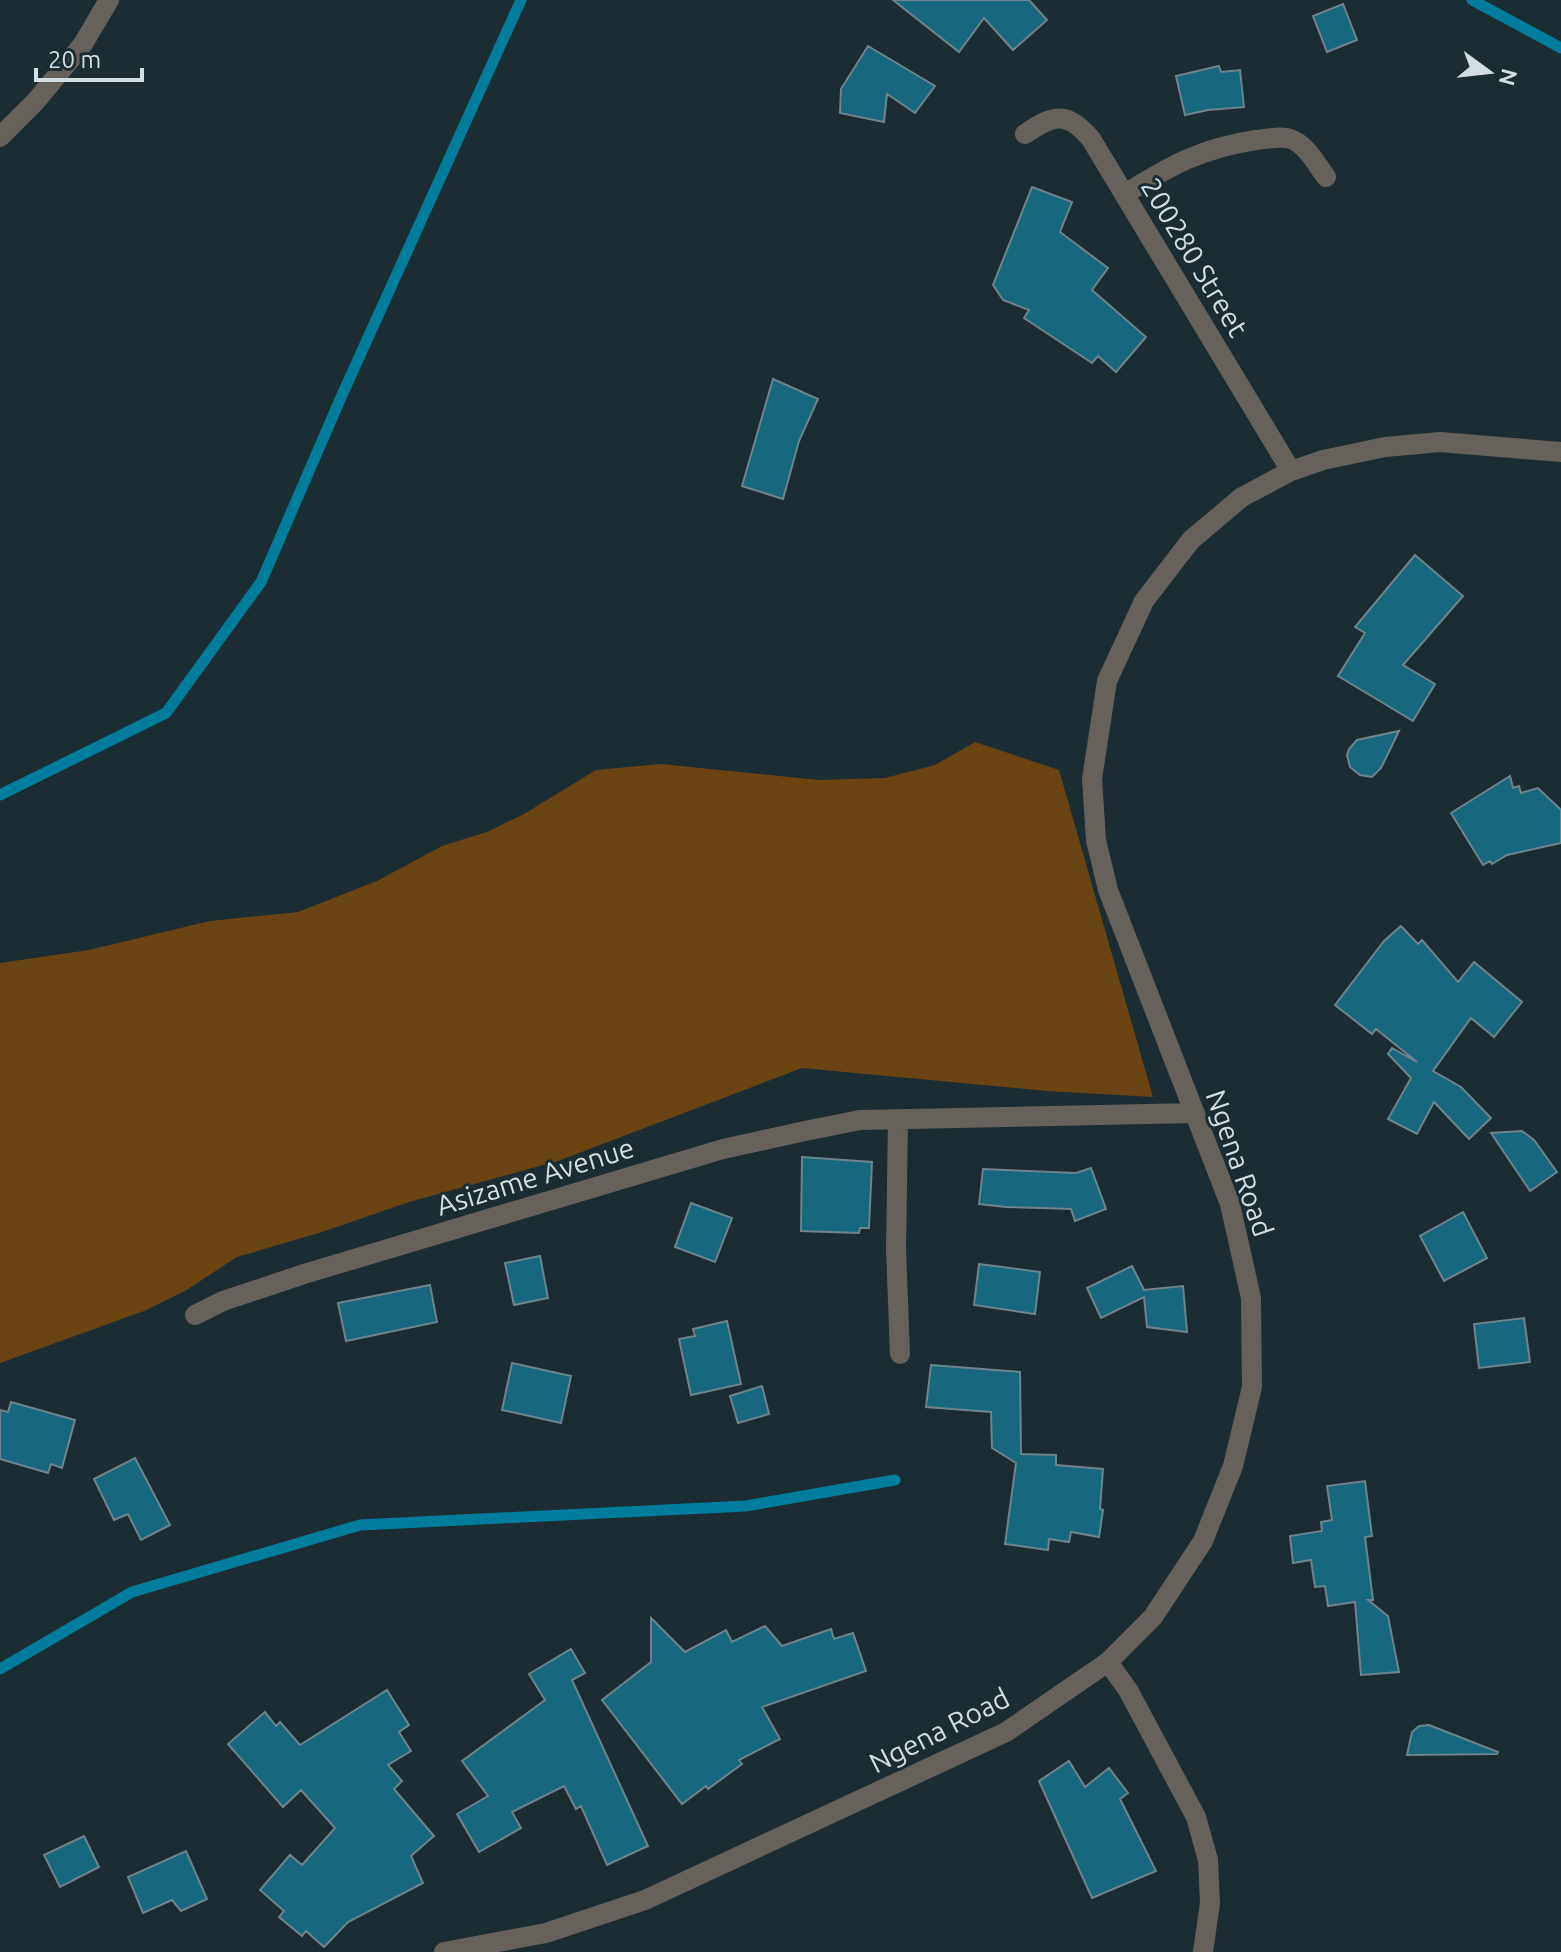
<svg xmlns="http://www.w3.org/2000/svg" width="1561" height="1952" viewBox="0 0 1561 1952" font-family="Ubuntu,sans-serif">
	<rect width="100%" height="100%" fill="#1b2d33"/>
	<!-- green -->
	<path fill="#6a4513" d="M975,742L1059,770L1153,1097L1047,1091L802,1068L558,1161L409,1202L322,1232L237,1257L185,1291L144,1311L0,1363V963L89,950L210,921L298,912L377,881L442,846L487,832L524,814L596,770L661,764L819,780L885,778L935,765Z"/>
	<g fill="none" stroke-linecap="round" stroke-linejoin="round">
		<!-- stream -->
		<path stroke="#007d9c" stroke-width="11" d="M1472,0L1561,48
			M0,795L166,713L261,582L342,395L521,0
			M0,1669L132,1592L360,1525L746,1506L895,1480"/>
	</g>
	<!-- building -->
	<path fill="#17677f" stroke="#6e838a" stroke-width="2" d="M893,0H1029L1047,20L1013,50L984,18L959,52Z
		M1343,4L1357,40L1327,52L1313,16Z
		M868,46L935,86L915,113L887,94L884,122L840,113L841,89Z
		M1219,66L1221,72L1240,70L1244,107L1208,110L1185,115L1176,76Z
		M1032,187L1072,202L1060,232L1108,268L1092,290L1146,337L1116,372L1098,356L1092,363L1024,318L1029,310L1003,300L993,285Z
		M773,379L818,399L799,441L783,499L742,486Z
		M1415,555L1463,596L1403,665L1435,684L1413,721L1338,676L1365,633L1355,627Z
		M1399,731L1381,768L1372,777L1360,775L1350,767L1347,755L1349,749L1357,740Z
		M1510,776L1513,788L1519,786L1521,793L1538,788L1561,810V843L1507,855L1492,864L1490,861L1483,865L1451,813Z
		M1401,926L1418,944L1422,940L1458,982L1474,962L1522,1002L1494,1037L1471,1018L1433,1071L1461,1087L1491,1118L1469,1139L1434,1102L1417,1134L1388,1119L1411,1078L1388,1054L1392,1048L1417,1062L1376,1029L1372,1034L1335,1005L1384,941Z
		M1522,1131L1534,1140L1557,1172L1530,1191L1491,1133Z
		M802,1157L872,1162L869,1228H860L859,1233L801,1231Z
		M1091,1168L1106,1209L1075,1221L1071,1209L1006,1207L979,1204L983,1169L1076,1173Z
		M691,1203L732,1218L715,1262L675,1247Z
		M1463,1212L1487,1258L1444,1281L1420,1236Z
		M540,1256L548,1298L514,1305L505,1263Z
		M979,1264L1040,1272L1035,1314L974,1305Z
		M1132,1266L1144,1290L1183,1286L1187,1332L1147,1327L1144,1297L1101,1318L1087,1288Z
		M430,1285L437,1322L346,1341L338,1303Z
		M1524,1318L1530,1362L1479,1368L1474,1324Z
		M727,1321L741,1384L691,1395L679,1339L695,1336L693,1329Z
		M512,1363L571,1376L561,1423L502,1410Z
		M931,1365L1020,1372L1021,1454L1056,1455V1465L1103,1469L1100,1509L1103,1510L1099,1537L1071,1532L1069,1542L1049,1539L1048,1550L1005,1544L1016,1463L992,1448L991,1412L926,1407Z
		M762,1386L769,1414L738,1423L730,1396Z
		M11,1402L75,1420L62,1468L51,1464L48,1473L0,1459V1410L8,1412Z
		M135,1458L170,1525L141,1540L128,1514L114,1520L94,1479Z
		M1365,1481L1372,1536L1365,1537L1373,1600H1368L1388,1616L1399,1672L1361,1675L1355,1602L1328,1606L1325,1586L1315,1587L1311,1560L1293,1563L1290,1536L1322,1531L1321,1522L1332,1520L1327,1486Z
		M651,1618L685,1652L726,1630L732,1642L765,1626L782,1646L831,1629L834,1639L853,1633L866,1671L762,1707L780,1739L739,1760L742,1764L708,1789L706,1786L682,1804L602,1700L651,1662Z
		M571,1649L585,1673L572,1680L648,1846L607,1865L581,1806L576,1809L564,1786L512,1812L521,1828L479,1852L457,1814L488,1796L462,1761L545,1700L529,1674Z
		M387,1690L409,1725L399,1732L411,1751L388,1765L402,1781L394,1789L434,1836L411,1856L423,1883L348,1922L324,1947L306,1931L302,1936L279,1917L284,1911L260,1890L290,1855L302,1865L335,1828L301,1790L283,1807L228,1744L265,1712L276,1726L280,1722L300,1745Z
		M1429,1725L1498,1752L1497,1754L1407,1755L1412,1732L1419,1726Z
		M1069,1761L1085,1787L1109,1768L1128,1793L1120,1799L1156,1871L1092,1898L1039,1781Z
		M84,1836L99,1867L60,1887L44,1855Z
		M186,1851L207,1899L181,1911L172,1900L143,1913L128,1877Z"/>
	<g fill="none" stroke-linecap="round" stroke-linejoin="round">
		<!-- minor -->
		<path stroke="#66615b" stroke-width="20" d="M1025,134C1054,114 1067,111 1091,139L1291,471
			M0,137L36,101L83,44L109,0
			M1125,194C1171,165 1202,148 1256,140C1268,139 1282,135 1293,140C1308,147 1317,165 1326,177
			M898,1120L896,1249L900,1354
			M195,1315L223,1301L304,1274L723,1149L805,1131L860,1120L1195,1113
			M1108,1662L1128,1690L1196,1817L1208,1860L1210,1903L1203,1952
			M444,1952L546,1933L645,1900L1006,1732L1108,1662L1153,1617L1203,1541L1233,1466L1252,1387L1251,1298L1230,1204L1108,890L1096,840L1092,779L1107,681L1144,601L1191,540L1242,497L1291,471L1323,460L1385,447L1440,442L1561,452"/>
	</g>
	<g text-anchor="middle" dominant-baseline="central" stroke-width="6" stroke-linejoin="round" paint-order="stroke">
		<!-- street labels -->
		<g font-size="28" fill="#d3dee2" stroke="#1b2d33">
			<text transform="translate(1195 257) rotate(59)">200280 Street</text>
			<text transform="translate(1240 1163) rotate(71)">Ngena Road</text>
			<text transform="translate(535 1176) rotate(-17)">Asizame Avenue</text>
			<text transform="translate(939 1730) rotate(-27)">Ngena Road</text>
		</g>
	</g>
	<!-- north arrow -->
	<g transform="translate(1489 72) rotate(105)" stroke="#1b2d33" stroke-width="6" paint-order="stroke">
	<path d="M0-6L14 30L0 20L-14 30Z" fill="#d3dee2"/>
	<text y="-12" font-size="22" font-weight="bold" text-anchor="middle" fill="#d3dee2">N</text>
	</g>
	<!-- scale -->
	<path d="M36 68v12h106v-12" fill="none" stroke="#d3dee2" stroke-width="4"/>
	<text x="48" y="68" font-size="24" fill="#d3dee2" stroke="#1b2d33" stroke-width="6" paint-order="stroke">20 m</text>
</svg>
